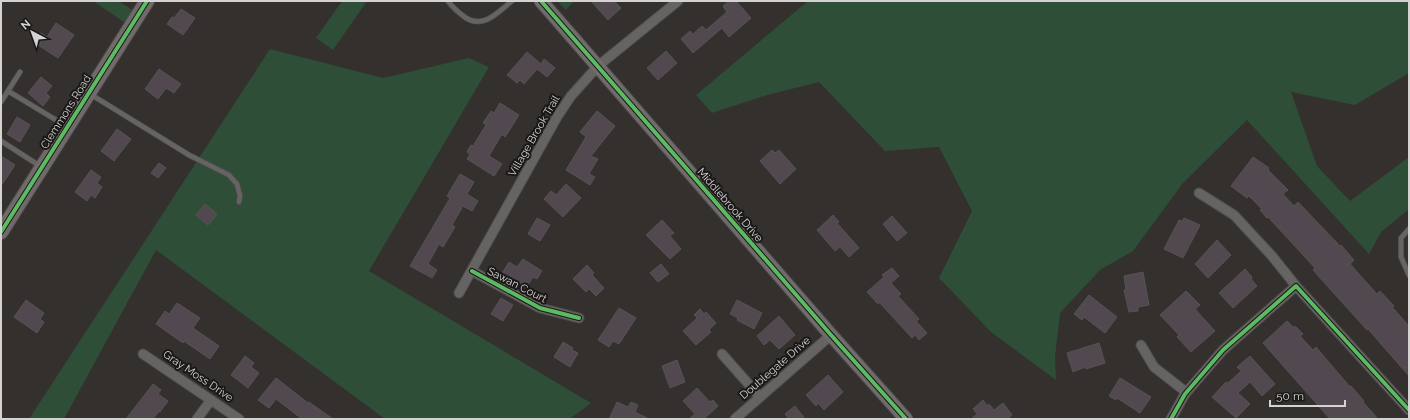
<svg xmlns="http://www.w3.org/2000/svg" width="1410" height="420" viewBox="0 0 1410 420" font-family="Raleway,sans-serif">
	<rect width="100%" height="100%" fill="#33302e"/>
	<!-- green -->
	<path fill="#2e4e37" d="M93,1H118L134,11L127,22H124Z
		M342,1H367L333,50L316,38Z
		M557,1H574L566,10Z
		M808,1H1409V73L1355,105L1291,92L1317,166L1350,201L1409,157V209L1381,232L1369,254L1247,120L1183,183L1133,251L1100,270L1060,313L1055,357L1056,380L991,332L939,278L972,211L939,147L885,151L819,82L767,95L712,113L696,95Z
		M270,49L383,78L469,58L489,67L369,271L591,403L570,419H385L156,250L64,419H29Z"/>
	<!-- building -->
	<path fill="#51494f" stroke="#565353" d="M591,1H614L621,8L608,20Z
		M729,1H736L751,18L729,37L722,28L693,53L681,39L690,31L693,34L702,26L706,30L727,12L723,6Z
		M181,9L195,18L183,35L167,24L172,17L174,18Z
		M56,23L74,35L58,58L35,43L41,33L47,37Z
		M666,51L677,63L658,80L647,68Z
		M527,52L541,64L544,59L555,68L547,77L537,69L524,84L520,80L517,83L507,75Z
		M159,69L181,84L174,93L166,88L158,99L145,89Z
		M41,77L52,86L46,93L50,97L43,106L28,93Z
		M500,103L519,115L505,137L502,134L489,156L502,164L494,176L467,159L470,154L467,152L471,145L473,146L486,125L483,123L491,111L494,113Z
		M597,111L615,126L591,156L598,159L589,174L595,177L590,185L566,170L586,137L580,132Z
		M17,117L30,125L20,142L7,134Z
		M117,129L131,139L114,161L101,151Z
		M772,150L775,153L779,150L796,169L780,184L760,161Z
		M1,156L15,165L1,186Z
		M1253,157L1269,168L1268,170L1288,190L1283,194L1294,206L1298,202L1340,246L1341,245L1354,260L1350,264L1377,294L1380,291L1394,306L1392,307L1409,326V376L1368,329L1367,330L1313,270L1315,268L1268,217L1267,218L1260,210L1262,209L1249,196L1247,198L1231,186Z
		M159,163L166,168L158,178L151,173Z
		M91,170L101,177L97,183L102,187L95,198L91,195L87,201L75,192Z
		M460,174L474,182L467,194L478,201L472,211L463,206L452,225L455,227L443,247L439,244L428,264L437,270L432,278L410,266L450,198L447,196Z
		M566,184L581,198L563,217L544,199L551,191L556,195Z
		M205,204L217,214L208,225L196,215Z
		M833,215L839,222L837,223L859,248L849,257L840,247L835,251L817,230Z
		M892,216L907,233L897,241L883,224Z
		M537,218L550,225L540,241L528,234Z
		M1184,218L1200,225L1183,258L1164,249L1179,220L1182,221Z
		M662,220L674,233L670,236L681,249L670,259L646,235Z
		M1217,240L1231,255L1208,278L1195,264Z
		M523,259L542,271L537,279L533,277L526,288L502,273L509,262L517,267Z
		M661,264L669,274L658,282L650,273Z
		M587,265L594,273L592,275L604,288L596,296L589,289L586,292L573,279Z
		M892,268L899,276L891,283L901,294L898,296L919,319L916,321L927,333L919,340L915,335L912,338L879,302L878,304L867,292L884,277L882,275Z
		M1245,269L1252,277L1251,279L1257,286L1233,308L1219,293Z
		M1143,272L1149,305L1138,307V311L1129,312L1124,290H1126L1124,276Z
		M1186,291L1200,305L1195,309L1215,331L1191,352L1177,337L1179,335L1160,315Z
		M1089,295L1117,317L1105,333L1084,317L1082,320L1074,314Z
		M501,298L513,305L503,321L491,314Z
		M26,300L44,313L40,319L44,322L37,333L14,317Z
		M737,300L762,313L754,329L737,320L738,318L730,314Z
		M177,303L200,318L193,328L219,346L210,359L184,341L183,343L156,324L165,311L169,314Z
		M619,308L636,318L619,344L613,341L609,347L598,340Z
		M700,309L704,314L706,312L716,323L709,330L711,332L696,345L683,331L697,318L694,315Z
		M779,316L795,335L779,349L770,340L764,345L757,336Z
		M1287,321L1294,328L1295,326L1303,334L1300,336L1313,350L1316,347L1350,387L1351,386L1364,401L1363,402L1378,419H1330L1263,343Z
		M563,342L573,348L572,350L578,353L570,367L554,357Z
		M1099,343L1105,363L1086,369L1085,367L1073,372L1067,353Z
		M245,356L254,363L251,367L259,373L248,388L231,375Z
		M1250,356L1275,384L1262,396L1250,382L1238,393L1250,404L1236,418L1212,397L1226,382L1228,383L1241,371L1237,367Z
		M677,360L685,382L670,388L662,366Z
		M828,375L843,392L824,410L818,403L816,406L806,395Z
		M276,378L308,403L309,402L333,419H302L276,399L269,408L258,400Z
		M1120,378L1151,397L1140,413L1117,398L1116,400L1109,396Z
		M153,384L161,390L158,394L168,401L160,412L159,411L153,419H126Z
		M697,388L710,402L713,400L718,406L704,419H689L695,414L683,401Z
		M983,400L987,406L989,404L994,410L1003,403L1012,415L1007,419H971L977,414L973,409Z
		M617,402L628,407L631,402L638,405L635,412L649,419H609Z
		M795,406L805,419H789L785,414Z"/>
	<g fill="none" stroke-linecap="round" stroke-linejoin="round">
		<!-- lane casing -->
		<g stroke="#4f4d4c" stroke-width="6">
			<path id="lane" d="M448,1C453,8 459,13 466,18C484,29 498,12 512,1
				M8,91L66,126
				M90,94L189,155L229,175L237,184L240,196L239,202
				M1,102L20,72
				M1,141L40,166
				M1409,229L1401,238V257L1409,275"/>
		</g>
		<!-- street casing -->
		<g stroke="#4f4d4c" stroke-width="11">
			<path id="street" d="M1199,193L1234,215L1272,256L1296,286
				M472,271L540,308L579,318
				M459,293L557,117L571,96L598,66L678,1
				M1141,345L1154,367L1186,392
				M143,354L239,419
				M722,354L760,397
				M197,419L211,400
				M735,419L831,335
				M1171,419L1185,394L1223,350L1296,286L1409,410"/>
		</g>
		<!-- secondary casing -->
		<g stroke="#4f4d4c" stroke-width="15">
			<path id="secondary" d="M541,1L831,335L906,419"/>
		</g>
		<!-- primary casing -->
		<g stroke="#4f4d4c" stroke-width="16">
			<path id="primary" d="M1,232L147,1"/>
		</g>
		<!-- lane -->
		<use href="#lane" stroke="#666463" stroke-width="4.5"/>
		<!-- street -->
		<use href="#street" stroke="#666463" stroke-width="9"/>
		<!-- secondary -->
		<use href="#secondary" stroke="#716c6c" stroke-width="13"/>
		<!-- primary -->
		<use href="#primary" stroke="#716a6a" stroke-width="14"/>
		<!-- cycleway casing -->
		<g stroke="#1a1817" stroke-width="6">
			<path id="cycleway" d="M541,1L831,335L906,419
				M1,232L147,1
				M472,271L540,308L579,318
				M1171,419L1185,394L1223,350L1296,286L1409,410"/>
		</g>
		<!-- cycleway -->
		<use href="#cycleway" stroke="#5cba63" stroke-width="4"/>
	</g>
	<g text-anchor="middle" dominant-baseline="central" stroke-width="4" stroke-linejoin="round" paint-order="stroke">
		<!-- street labels -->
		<g font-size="11" fill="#d5d3d1" stroke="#1a1817">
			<text transform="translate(66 112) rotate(-58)">Clemmons Road</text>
			<text transform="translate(534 136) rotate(-60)">Village Brook Trail</text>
			<text transform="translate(730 205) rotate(49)">Middlebrook Drive</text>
			<text transform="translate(517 285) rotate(27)">Sawan Court</text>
			<text transform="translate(775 368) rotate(-41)">Doublegate Drive</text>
			<text transform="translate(198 376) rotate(34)">Gray Moss Drive</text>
		</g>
	</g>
	<!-- border -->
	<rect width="1410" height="420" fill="none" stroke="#d5d3d1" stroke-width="4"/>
	<!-- north arrow -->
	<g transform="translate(32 32) rotate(319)" stroke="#1a1817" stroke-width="3" paint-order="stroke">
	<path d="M0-3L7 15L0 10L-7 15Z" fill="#d5d3d1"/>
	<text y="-6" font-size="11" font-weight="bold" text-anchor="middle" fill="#d5d3d1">N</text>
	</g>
	<!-- scale -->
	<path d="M1270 400v6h75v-6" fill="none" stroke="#d5d3d1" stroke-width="2"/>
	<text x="1276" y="400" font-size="12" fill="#d5d3d1" stroke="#1a1817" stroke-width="3" paint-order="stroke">50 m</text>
</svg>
